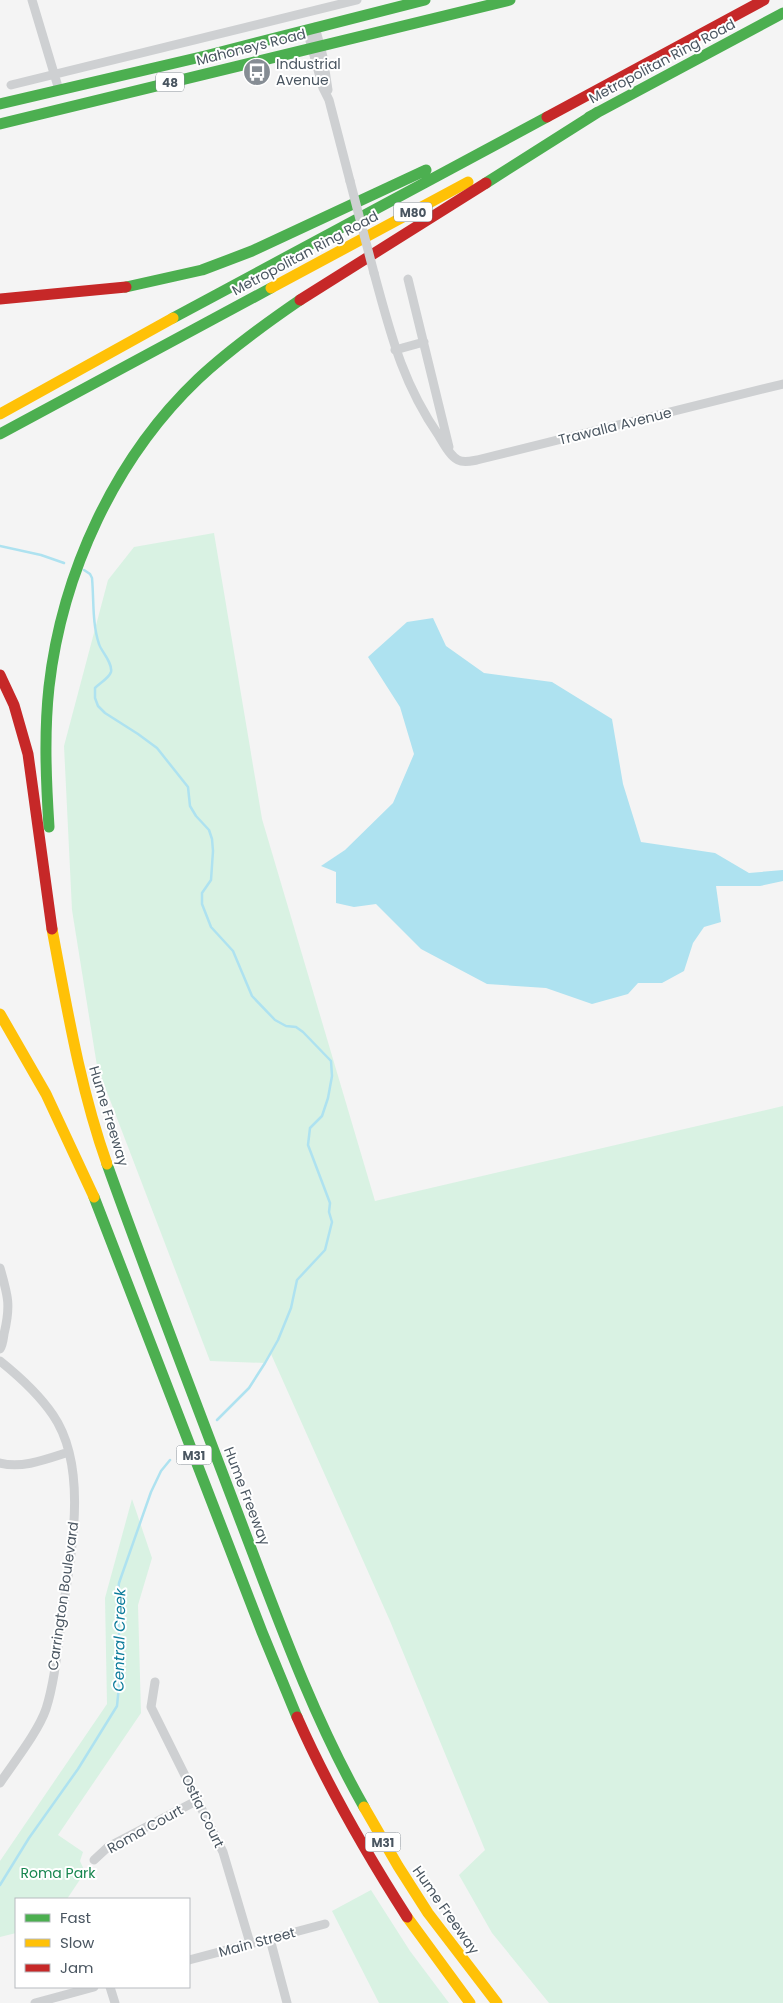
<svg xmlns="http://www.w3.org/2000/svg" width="783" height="2003" viewBox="0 0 783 2003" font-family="Poppins,sans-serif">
	<rect width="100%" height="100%" fill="#f4f4f4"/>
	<!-- green -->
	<path fill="#d9f2e3" d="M214,533L262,819L375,1201L783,1106V2003H549L492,1933L459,1875L485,1850L390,1621L271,1354L265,1363L210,1361L97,1066L72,910L64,746L108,580L134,547Z
		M132,1499L152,1558L138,1605L141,1713L58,1835L83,1852L80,1861L85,1872L67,1899H16V1933L0,1937V1861L107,1704L105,1598Z
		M371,1890L410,1951L449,2003H379L332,1911Z"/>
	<!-- water -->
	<path fill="#aee2f0" d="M433,618L446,646L484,673L552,682L612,719L623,784L641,842L715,853L749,873L783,870V881L760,886H716L721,922L704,927L693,943L684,971L662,983H638L628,994L592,1004L546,988L487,984L421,949L376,904L354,907L336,903V872L321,866L345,850L393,803L414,754L400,707L368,657L407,622Z"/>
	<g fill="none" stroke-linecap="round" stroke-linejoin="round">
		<!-- stream -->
		<path stroke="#aee2f0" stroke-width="2.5" d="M0,546L41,555L64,563
			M84,570L90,574L92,578C94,600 92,623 99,644C101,651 113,663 111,672C109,678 100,683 95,688V698L98,706L105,713L138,734L157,748L188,787L190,806L196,816L209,830L212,839L213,851L211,880L202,893V904L211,927L233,951L252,996L275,1020L286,1026L296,1027L303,1032L331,1061L332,1076L328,1098L322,1116L310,1128L308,1145L330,1203L329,1212L332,1222L325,1250L297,1280L291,1308L278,1340L265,1363L249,1388L217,1420
			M0,1885L29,1838L78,1769L117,1706L121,1665L117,1600L119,1583L151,1492L161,1471L170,1460"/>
		<!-- street -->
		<path stroke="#ced0d2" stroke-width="9" d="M32,0L59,90
			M315,27L323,57L328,90
			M307,30L323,88L329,100L350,181
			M11,85L357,0
			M374,273C391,335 402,382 439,436C444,444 450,456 458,460C464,463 471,461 477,460L783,384
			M408,279L449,447
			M395,350L424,342
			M0,1268C8,1296 11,1305 4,1334C3,1340 3,1344 0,1349
			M0,1361C20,1377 38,1393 53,1415C88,1466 72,1550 63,1608C58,1641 56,1677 46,1709C38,1732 14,1762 0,1783
			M0,1463C22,1469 47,1459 69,1452
			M155,1682L151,1707L223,1852L250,1943
			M94,1860L108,1847L198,1800
			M270,1939L287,2003
			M189,1960L325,1924
			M110,1987L115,2003
			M35,2003L94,1987"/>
		<!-- fast -->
		<path stroke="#4caf50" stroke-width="11" d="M0,104L205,56L425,0
			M589,117L783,13
			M0,124L510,0
			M486,183L598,112
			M126,287L202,270L252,251L426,170
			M173,318L547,117
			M0,434L271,288
			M49,827C46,780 44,733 49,687C62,573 115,458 198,379C230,349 265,324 300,300
			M107,1164C150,1284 196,1403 241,1522C278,1619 313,1717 364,1807
			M94,1197L262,1632L297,1717"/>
		<!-- slow -->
		<path stroke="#ffc107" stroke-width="11" d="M271,288L468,182
			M0,414L173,318
			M52,929C67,1008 80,1088 107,1164
			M0,1014L46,1094L94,1197
			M364,1807L398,1866L428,1913L497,2003
			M407,1917L470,2003"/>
		<!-- jam -->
		<path stroke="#c62828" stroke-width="11" d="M547,117L764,0
			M0,299L126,287
			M300,300L486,183
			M0,675L14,705L28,754L52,929
			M297,1717C328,1787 366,1853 407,1917"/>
		<!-- street-bridge -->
		<path stroke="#ced0d2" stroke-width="9" d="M350,181L374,273"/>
	</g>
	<!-- icons -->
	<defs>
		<g id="bus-disc" transform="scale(1.4375)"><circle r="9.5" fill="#868d94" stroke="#fff"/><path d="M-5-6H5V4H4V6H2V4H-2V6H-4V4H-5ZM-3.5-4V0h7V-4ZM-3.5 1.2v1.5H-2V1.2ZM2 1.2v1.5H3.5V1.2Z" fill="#fff"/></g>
	</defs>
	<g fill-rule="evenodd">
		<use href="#bus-disc" x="257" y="72"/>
	</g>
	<g text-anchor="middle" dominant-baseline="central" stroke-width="4" stroke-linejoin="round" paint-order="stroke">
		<!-- shield labels -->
		<g fill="#fff" stroke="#808990" stroke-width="1">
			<rect x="156" y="72.5" width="28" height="19" rx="4"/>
			<rect x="394" y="202.5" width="38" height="19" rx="4"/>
			<rect x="176.5" y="1445.5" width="35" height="19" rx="4"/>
			<rect x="365.5" y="1832.5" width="35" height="19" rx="4"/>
		</g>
		<g font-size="12" font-weight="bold" fill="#4a5661">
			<text x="170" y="82">48</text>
			<text x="413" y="212">M80</text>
			<text x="194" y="1455">M31</text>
			<text x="383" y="1842">M31</text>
		</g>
		<!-- street labels -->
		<g font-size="14" fill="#4a5661" stroke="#fff">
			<text transform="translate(251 47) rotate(-14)">Mahoneys Road</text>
			<text transform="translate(662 61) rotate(-28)">Metropolitan Ring Road</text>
			<text transform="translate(305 253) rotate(-28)">Metropolitan Ring Road</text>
			<text transform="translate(615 426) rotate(-14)">Trawalla Avenue</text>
			<text transform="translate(109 1116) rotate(73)">Hume Freeway</text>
			<text transform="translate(247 1496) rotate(69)">Hume Freeway</text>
			<text transform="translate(63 1596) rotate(-82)">Carrington Boulevard</text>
			<text transform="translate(203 1811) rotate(64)">Ostia Court</text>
			<text transform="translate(145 1829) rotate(-29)">Roma Court</text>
			<text transform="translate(446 1910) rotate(55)">Hume Freeway</text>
			<text transform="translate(257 1942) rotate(-15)">Main Street</text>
		</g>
		<!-- poi labels -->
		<g font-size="14" fill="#4a5661" stroke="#fff" text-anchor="start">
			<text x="276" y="64">Industrial<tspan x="276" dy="16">Avenue</tspan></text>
		</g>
		<!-- park labels -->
		<g font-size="14" fill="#17864f" stroke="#fff">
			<text x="58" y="1873">Roma Park</text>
		</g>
		<!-- water labels -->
		<g font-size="15" font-style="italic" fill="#0c7c9b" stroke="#fff">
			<text transform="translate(119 1640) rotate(-89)">Central Creek</text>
		</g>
	</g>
	<!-- legend -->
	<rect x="15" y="1898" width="175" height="90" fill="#ffffff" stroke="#b7bbc0"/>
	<rect x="25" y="1914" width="25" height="8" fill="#4caf50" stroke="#b7bbc0"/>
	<text x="60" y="1923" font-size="15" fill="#4a5661">Fast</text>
	<rect x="25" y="1939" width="25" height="8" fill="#ffc107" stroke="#b7bbc0"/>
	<text x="60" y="1948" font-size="15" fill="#4a5661">Slow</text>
	<rect x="25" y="1964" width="25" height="8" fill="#c62828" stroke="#b7bbc0"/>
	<text x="60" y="1973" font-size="15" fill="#4a5661">Jam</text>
</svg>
